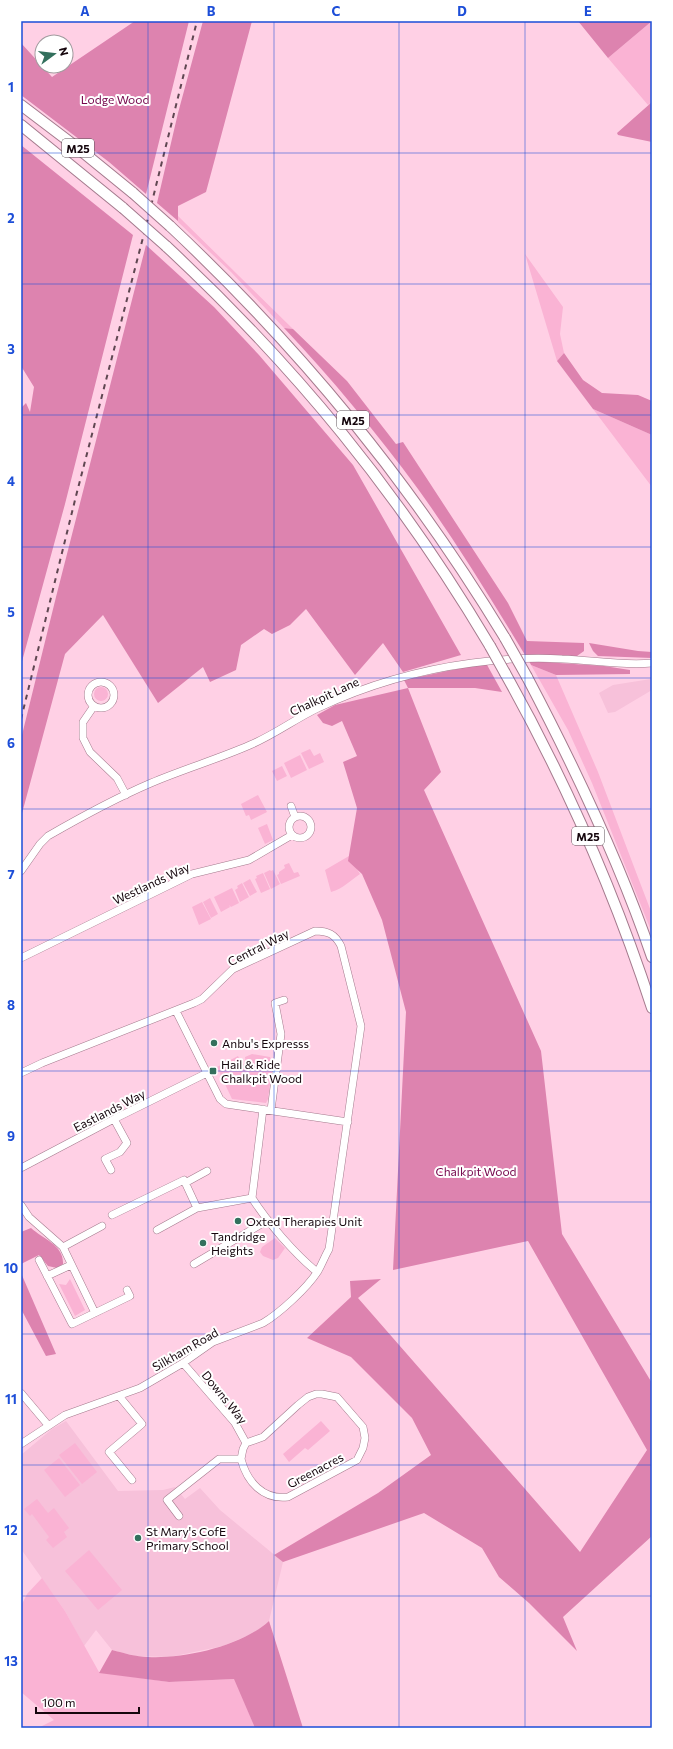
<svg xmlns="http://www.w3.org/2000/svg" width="673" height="1749" viewBox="0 0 673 1749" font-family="Commissioner,sans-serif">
	<rect width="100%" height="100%" fill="#ffd0e5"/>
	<!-- built -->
	<path fill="#f7c1da" d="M651,679L652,690L615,712L608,713L599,693L613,685Z
		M66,1421L118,1491L163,1490L175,1487L185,1499L200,1488L220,1510L283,1562L269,1621L254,1633L223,1646L170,1657L135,1656L112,1650L96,1630L84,1646L65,1611L21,1549V1455L52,1429Z"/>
	<!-- green -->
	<path fill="#fab3d4" d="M652,21V102L648,105L608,58Z
		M178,216L293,329L284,328L231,272L178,222Z
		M525,254L563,307L560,334L564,353L557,361Z
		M593,409L652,435V487Z
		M531,665L556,675L598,772L639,880L652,914V933L592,783L568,730Z
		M94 694a7 7 0 1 1 14 0a7 7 0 1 1-14 0Z
		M310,749L314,756L320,753L324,762L309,769L301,753Z
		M300,755L307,770L291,778L284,763Z
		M282,766L287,776L277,781L272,771Z
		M258,795L267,812L251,820L249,815L246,816L241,804Z
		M267,824L273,840L265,844L258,828Z
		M349,856L360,874C348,882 344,888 331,892L325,870Z
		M289,863L294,873L298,872L300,876L281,884L277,875L279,874V872L285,868L284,865Z
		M270,870L271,871L273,870L280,884L271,889L264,873Z
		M263,873L270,889L261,893L255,879L257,878L256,876Z
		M250,879L257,892L250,896L243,883Z
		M242,883L249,897L240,902L235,890L238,888L237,886Z
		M232,888L239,903L231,907L229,905L230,907L221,912L214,897Z
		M210,898L218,914L211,918L203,902Z
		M202,902L211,919L199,925L192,907Z
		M252,1054L270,1057L273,1063L268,1099L266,1103L232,1099L217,1067L238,1056L242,1065L246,1063L245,1057Z
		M275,1238L285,1248L278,1258L273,1260L263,1256L260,1252L262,1247Z
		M70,1279L85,1310L75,1316L59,1284L66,1285Z
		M321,1421L330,1431L308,1450L305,1448L289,1462L283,1454Z
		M75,1443L97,1472L82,1484L59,1455Z
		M59,1458L80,1485L65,1497L44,1470Z
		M37,1499L48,1513L54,1508L69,1528L64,1532L67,1537L53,1548L46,1540L49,1537L32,1514L30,1516L24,1509Z
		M89,1550L122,1590L98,1610L65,1571Z
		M42,1578L65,1611L99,1672L169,1682L235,1679L255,1728H38L54,1720L21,1692V1606L27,1594Z"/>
	<!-- forest -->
	<path fill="#dd83af" d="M135,21H189L146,194L109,162L21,95V43L52,77Z
		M203,21H252L206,192L178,206V221L157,203L178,113Z
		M578,21H652L608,58Z
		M652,102V142L618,135L617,133Z
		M21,145L133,235L65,504L21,665V408L26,403L30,412L34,387L21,366Z
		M146,245L214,307L259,355L353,465L461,655L403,672L383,643L355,675L306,609L290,625L272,634L264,629L241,645L236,670L210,682L203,667L158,703L103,615L65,654L21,817V739L56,597Z
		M284,328L293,329L347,381L396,444L403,442L508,603L527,641L584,643V651L577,656L525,655C491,599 457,543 418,489C377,433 332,379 284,328Z
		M564,353L583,380L602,393L638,395L652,401V435L593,409L557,361Z
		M589,643L638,651L652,652V658L598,656L593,651Z
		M529,661L604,666L630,670V674L556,675L531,665Z
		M486,663L502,692L475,688H408L441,772L424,790L541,1051L562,1234L652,1383V1536L563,1617L577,1651L529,1603L499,1577L482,1548L424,1513L283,1562L274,1555L378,1493L431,1455L412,1418L351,1357L307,1338L351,1297L350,1281L381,1279L358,1298L580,1552L647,1450L528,1241L393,1270L406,1012L382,920L362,874L348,861L357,808L343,762L357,756L342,721L332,726L323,723L317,715L335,705L408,688L404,680Z
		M31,1228C43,1239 64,1245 63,1264L57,1268L48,1266L39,1255L21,1264V1232Z
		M21,1273L56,1354L46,1356L21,1309Z
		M269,1621L303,1728H255L234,1679L169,1682L99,1673L112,1650C124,1653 136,1657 148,1657C184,1659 242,1646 269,1621Z"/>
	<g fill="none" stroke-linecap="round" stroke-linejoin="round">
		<!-- minor casing -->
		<g stroke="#a47a8d" stroke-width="8">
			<path id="minor" d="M88 695a13 13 0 1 1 26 0a13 13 0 1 1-26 0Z
				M94,706L83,722V738L90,752L117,778L126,795
				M291,806L295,817
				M289 827a11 11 0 1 1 22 0a11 11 0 1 1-22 0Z
				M21,871L40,844L48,836C81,817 116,798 151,783C184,769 218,759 250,745C274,735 295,719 318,708C367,685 419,670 472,663C502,659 532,657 562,659C592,660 622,666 652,663
				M21,958L192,874L249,860L292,835
				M176,1011L220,1099L226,1104L348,1122
				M21,1073L42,1063L194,1003L202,999L233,969L315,931C328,931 335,934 341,946L361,1026L329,1249C325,1256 322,1264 318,1271C307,1288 280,1313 263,1323L213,1342L183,1363L140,1388L65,1415L21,1444
				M263,1109L252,1198C268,1223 295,1254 317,1272
				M271,1110L281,1034L275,1003L284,1000
				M21,1168L114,1119L207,1073
				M111,1170L105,1159L120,1152L127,1143L114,1119
				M185,1183L207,1171
				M21,1205L29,1217L63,1247L95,1313
				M112,1215L184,1180L197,1208
				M157,1230L197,1208L252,1198
				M63,1247L102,1226
				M39,1260L72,1324L130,1296L127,1290
				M194,1264L268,1220
				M47,1276L71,1265
				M183,1363L235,1423L246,1443
				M21,1393L48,1425
				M119,1396L142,1424L109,1452L132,1480
				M241,1459C247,1482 263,1500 288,1497L357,1460L363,1448L365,1438L363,1427L337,1397L322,1394H316L308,1397L298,1405L263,1437L246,1443
				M179,1516L167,1500L219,1459H241L243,1449L246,1443"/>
		</g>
		<!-- highway casing -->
		<g stroke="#a47a8d" stroke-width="12">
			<path id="highway" d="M21,105L79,149L133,193
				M21,125L123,208
				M170,226C302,350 411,483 505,638
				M166,246C296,367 399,493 490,646
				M505,673C565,780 614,891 652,1008
				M527,677C575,768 619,860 652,957"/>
		</g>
		<!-- minor -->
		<use href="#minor" stroke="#fff" stroke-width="7"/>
		<!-- highway -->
		<use href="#highway" stroke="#fff" stroke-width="10"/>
		<!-- rail -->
		<path stroke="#604752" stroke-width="2" stroke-dasharray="5 5" stroke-linecap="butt" d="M21,719L76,496L146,226L197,21"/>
		<!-- highway-bridge casing -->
		<g stroke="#a47a8d" stroke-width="12" stroke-linecap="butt">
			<path id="highway-bridge" d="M133,193L170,226
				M123,208L166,246
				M505,638L527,677
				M490,646L505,673"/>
		</g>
		<!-- highway-bridge -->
		<use href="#highway-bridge" stroke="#fff" stroke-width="10"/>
	</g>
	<!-- grid -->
	<path fill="none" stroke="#1d4ed8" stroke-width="1" stroke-opacity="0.55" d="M148,21V1728M274,21V1728M399,21V1728M525,21V1728M21,153H652M21,284H652M21,415H652M21,547H652M21,678H652M21,809H652M21,940H652M21,1071H652M21,1202H652M21,1334H652M21,1465H652M21,1596H652"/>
	<!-- markers -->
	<g fill="#33705d" stroke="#fff" stroke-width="1.5">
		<circle cx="214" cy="1043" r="4"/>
		<rect x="209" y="1067" width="8" height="8" rx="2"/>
		<circle cx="238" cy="1221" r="4"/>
		<circle cx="203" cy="1243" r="4"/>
		<circle cx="138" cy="1538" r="4"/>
	</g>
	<g text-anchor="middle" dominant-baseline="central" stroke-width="4" stroke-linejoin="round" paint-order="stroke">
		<!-- shield labels -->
		<g fill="#fff" stroke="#5b5156" stroke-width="1">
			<rect x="62" y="139" width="32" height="18" rx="3"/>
			<rect x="337" y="411" width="32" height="18" rx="3"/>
			<rect x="572" y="827" width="32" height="18" rx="3"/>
		</g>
		<g font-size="11" font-weight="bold" fill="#15060d">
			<text x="78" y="148">M25</text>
			<text x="353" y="420">M25</text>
			<text x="588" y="836">M25</text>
		</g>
		<!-- park labels -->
		<g font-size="12" fill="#75064c" stroke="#fff">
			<text x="115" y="99">Lodge Wood</text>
			<text x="476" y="1171">Chalkpit Wood</text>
		</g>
		<!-- street labels -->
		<g font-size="12" fill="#15060d" stroke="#fff">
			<text transform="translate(324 696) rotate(-25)">Chalkpit Lane</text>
			<text transform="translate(151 883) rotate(-25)">Westlands Way</text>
			<text transform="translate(258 947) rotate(-27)">Central Way</text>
			<text transform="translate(109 1110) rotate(-27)">Eastlands Way</text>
			<text transform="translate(185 1349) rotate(-30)">Silkham Road</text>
			<text transform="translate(225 1397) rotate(51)">Downs Way</text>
			<text transform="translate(315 1470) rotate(-28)">Greenacres</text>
		</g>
		<!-- poi labels -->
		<g font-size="12" fill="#15060d" stroke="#fff" text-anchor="start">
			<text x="222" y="1043">Anbu's Expresss</text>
			<text x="221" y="1064">Hail &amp; Ride<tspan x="221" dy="14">Chalkpit Wood</tspan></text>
			<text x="246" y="1221">Oxted Therapies Unit</text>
			<text x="211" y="1236">Tandridge<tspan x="211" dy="14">Heights</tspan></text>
			<text x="146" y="1531">St Mary's CofE<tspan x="146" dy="14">Primary School</tspan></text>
		</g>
	</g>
	<!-- border -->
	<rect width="673" height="1749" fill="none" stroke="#ffffff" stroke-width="44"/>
	<!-- north arrow -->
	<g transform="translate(54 54) rotate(75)"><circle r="19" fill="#ffffff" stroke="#a19b9e"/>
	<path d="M0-3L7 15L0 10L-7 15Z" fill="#33705d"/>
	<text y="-6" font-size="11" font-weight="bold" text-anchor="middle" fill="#15060d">N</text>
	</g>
	<!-- scale -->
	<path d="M36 1707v6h103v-6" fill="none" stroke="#15060d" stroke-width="2"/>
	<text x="42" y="1707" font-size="12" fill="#15060d" stroke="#ffffff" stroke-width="3" paint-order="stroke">100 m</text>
	<rect x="22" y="22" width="629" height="1705" fill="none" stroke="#1d4ed8" stroke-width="1.5"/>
	<g font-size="13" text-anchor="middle" font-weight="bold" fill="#1d4ed8">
		<text x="85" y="16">A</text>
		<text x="211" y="16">B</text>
		<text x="336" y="16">C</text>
		<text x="462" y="16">D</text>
		<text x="588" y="16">E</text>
		<text x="11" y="92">1</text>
		<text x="11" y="223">2</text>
		<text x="11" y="354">3</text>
		<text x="11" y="486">4</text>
		<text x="11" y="617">5</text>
		<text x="11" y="748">6</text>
		<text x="11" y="879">7</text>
		<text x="11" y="1010">8</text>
		<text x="11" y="1141">9</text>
		<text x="11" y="1273">10</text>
		<text x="11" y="1404">11</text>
		<text x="11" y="1535">12</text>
		<text x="11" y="1666">13</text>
	</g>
</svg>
